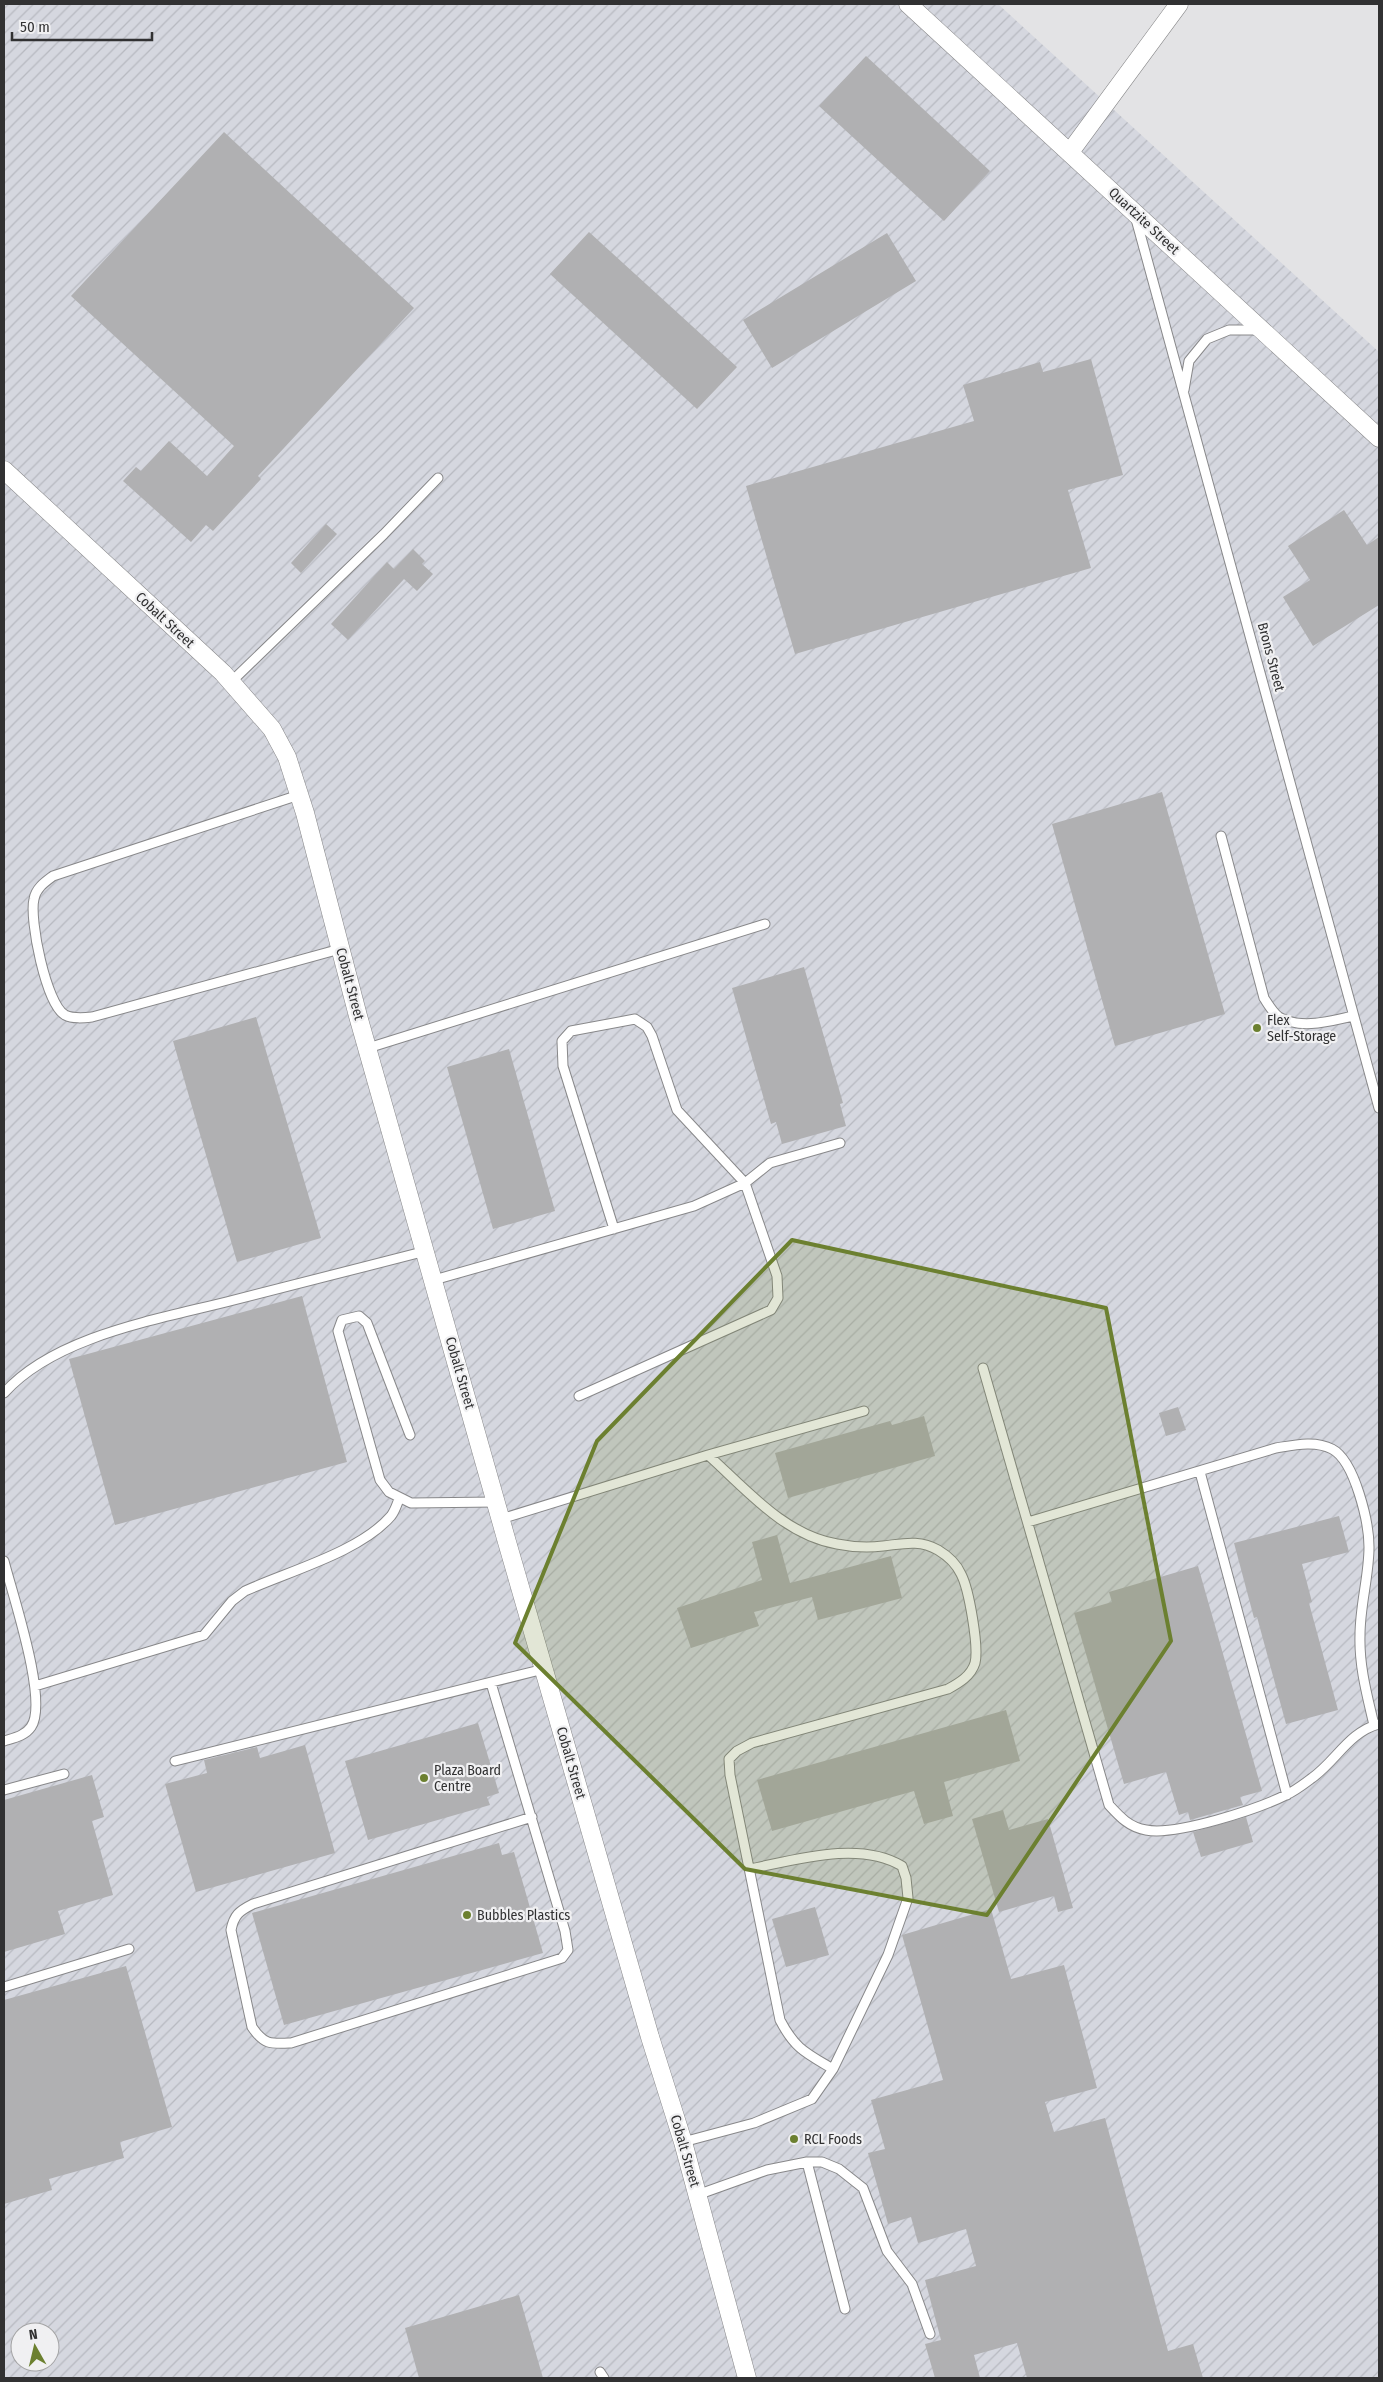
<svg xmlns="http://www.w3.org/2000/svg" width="1383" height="2382" viewBox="0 0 1383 2382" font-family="'Fira Sans Condensed',sans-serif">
	<defs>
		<pattern id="industrial-furrows" width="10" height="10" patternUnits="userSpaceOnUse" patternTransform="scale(1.25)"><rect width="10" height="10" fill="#d5d7df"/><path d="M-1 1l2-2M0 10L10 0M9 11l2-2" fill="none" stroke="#b7b9c0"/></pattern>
	</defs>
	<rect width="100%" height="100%" fill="#e3e3e5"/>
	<!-- industrial -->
	<path fill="url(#industrial-furrows)" fill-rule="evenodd" d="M4,4H998L1379,352V2378H4ZM20,2332H50V2362H20Z"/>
	<!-- building -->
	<path fill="#b0b0b2" d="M866,56L990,171L944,221L819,106Z
		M224,132L414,308L258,476L261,479L213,531L206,525L191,542L123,481L136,467L141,471L169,441L207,476L234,446L71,296Z
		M589,232L737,367L697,409L550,274Z
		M887,233L916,281L772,368L743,320Z
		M1091,359L1123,475L1068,490L1091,568L795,654L746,486L974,421L963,385L1040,362L1043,372Z
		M1344,510L1367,545L1379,537V605L1313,646L1283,597L1310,580L1288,546Z
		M326,524L337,534L301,573L291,563Z
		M413,549L425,561L422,564L433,574L417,591L404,579L348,640L331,624L387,562L394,569Z
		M1162,792L1225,1014L1115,1046L1052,824Z
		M804,967L843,1103L840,1104L846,1126L782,1144L776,1122L771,1124L732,988Z
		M256,1017L321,1238L237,1262L173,1041Z
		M509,1049L555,1211L493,1229L447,1067Z
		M302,1296L347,1462L115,1525L69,1359Z
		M1178,1407L1186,1430L1166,1436L1159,1413Z
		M924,1416L935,1456L788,1498L775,1453L890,1421L892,1425Z
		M1339,1516L1349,1552L1302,1564L1312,1602L1309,1603L1338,1710L1286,1724L1257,1617L1254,1618L1234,1543Z
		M777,1535L790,1583L891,1556L902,1598L818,1620L812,1597L754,1612L759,1626L691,1648L677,1608L762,1580L752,1542Z
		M1198,1566L1262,1791L1240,1797L1243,1805L1190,1820L1188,1812L1179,1815L1166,1772L1124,1784L1074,1613L1112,1602L1109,1592Z
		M1006,1710L1020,1761L944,1782L953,1816L924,1824L914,1791L772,1831L757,1780Z
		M478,1723L499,1793L487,1797L490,1805L368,1840L345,1761Z
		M305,1745L335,1853L196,1892L165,1784L207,1773L204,1760L257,1747L260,1758Z
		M92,1775L104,1817L92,1821L113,1895L58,1911L65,1934L4,1952V1800Z
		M1003,1810L1009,1830L1048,1819L1073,1908L1058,1912L1054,1896L999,1912L972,1819Z
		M1246,1817L1253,1842L1201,1857L1193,1832Z
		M499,1843L502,1855L514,1852L543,1953L284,2025L252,1913Z
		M815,1907L829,1955L786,1967L772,1919Z
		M991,1909L1011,1979L1064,1965L1097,2088L1045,2102L1054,2132L1105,2118L1168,2351L1193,2344L1203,2378H1027L1017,2343L974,2355L980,2378H935L925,2344L941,2340L925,2280L976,2266L966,2229L918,2243L911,2217L888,2224L868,2153L885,2149L871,2100L943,2080L902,1935Z
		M126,1966L172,2127L120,2142L124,2158L49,2179L52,2190L4,2204V2000Z
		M519,2295L543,2378H419L405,2328Z"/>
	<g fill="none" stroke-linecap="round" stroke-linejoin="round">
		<!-- service casing -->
		<g stroke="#88888a" stroke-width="11">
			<path id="service" d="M1136,219L1379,1108
				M1184,390L1189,361L1207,339L1229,330H1259
				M231,682L384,534L438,478
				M299,795L53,876C45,882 36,888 34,899C29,919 46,1004 65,1015C73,1019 83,1018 92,1017L340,949
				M1221,836L1264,998C1268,1004 1273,1013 1279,1017C1301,1030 1330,1021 1353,1016
				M368,1048L765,924
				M434,1280L694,1206L745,1183L770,1163L840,1143
				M983,1368L1109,1805C1120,1817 1129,1827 1146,1830C1176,1836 1258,1809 1286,1795C1295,1791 1304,1784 1312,1778C1336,1761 1349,1732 1379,1724
				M4,1393C56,1335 161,1319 234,1300C298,1284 362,1267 426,1251
				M579,1396L771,1310L778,1298L777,1276L745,1183L677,1110L652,1036L647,1027L635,1019L571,1031L562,1041L563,1066L614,1229
				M410,1435L367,1323L359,1316L342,1320L338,1331L380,1480L389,1492L411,1503L496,1502
				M708,1455C746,1489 784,1535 837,1544C852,1547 868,1548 883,1546C902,1544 919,1539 938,1550C948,1556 956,1563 961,1574C969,1589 979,1647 975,1663C971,1676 959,1683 948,1689L752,1743L737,1751L729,1759L730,1775L780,2020C795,2049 806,2053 833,2069
				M1200,1472L1287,1795
				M501,1519L708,1455L864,1411
				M1028,1522L1276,1448C1294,1445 1315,1440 1332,1449C1355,1461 1369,1523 1369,1547C1369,1576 1360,1605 1360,1635C1359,1666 1367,1695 1374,1725
				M4,1561C12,1593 49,1702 31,1727C25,1736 13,1738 4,1741
				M491,1683L565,1931L568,1950L562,1958L556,1960L291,2043C271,2044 264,2045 252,2027L231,1930C234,1915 239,1911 253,1904L532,1817
				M35,1686L204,1635L232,1601L245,1591C289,1571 360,1552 391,1516C395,1511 397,1504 399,1499
				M175,1761L544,1669
				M4,1790L64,1774
				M4,1987L129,1949
				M683,2142L754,2123L812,2099L833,2069L888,1955L908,1898L906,1878L902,1866C859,1840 795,1860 750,1869
				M807,2162L845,2309
				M697,2195L767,2170L807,2162H822L839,2169L863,2188L887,2251L912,2284L930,2334
				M600,2372L604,2378"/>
		</g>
		<!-- minor casing -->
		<g stroke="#88888a" stroke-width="19">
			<path id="minor" d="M908,4L1379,438
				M1070,152L1179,4
				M4,470L223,673L272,729L287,757L305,813L358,1016L507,1542L650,2037L683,2142L747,2378"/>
		</g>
		<!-- service -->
		<use href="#service" stroke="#fff" stroke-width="9"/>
		<!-- minor -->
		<use href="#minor" stroke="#fff" stroke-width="18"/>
	</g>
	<!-- marked area -->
	<path fill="#6c8030" fill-opacity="0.2" stroke="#6c8030" stroke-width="4" stroke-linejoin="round" d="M792,1240L1106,1308L1171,1641L987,1915L745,1869L515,1643L597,1441Z"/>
	<!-- markers -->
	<g fill="#6c8030" stroke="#f0f0f2" stroke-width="2">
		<circle cx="1257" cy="1028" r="5"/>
		<circle cx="424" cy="1778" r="5"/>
		<circle cx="467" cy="1915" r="5"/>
		<circle cx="794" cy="2139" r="5"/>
	</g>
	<g text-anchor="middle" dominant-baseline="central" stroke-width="4.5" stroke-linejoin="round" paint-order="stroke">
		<!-- street labels -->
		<g font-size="14" fill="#313132" stroke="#f0f0f2">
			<text transform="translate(1144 221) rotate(43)">Quartzite Street</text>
			<text transform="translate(165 620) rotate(43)">Cobalt Street</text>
			<text transform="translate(1271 657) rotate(75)">Brons Street</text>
			<text transform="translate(350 984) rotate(75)">Cobalt Street</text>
			<text transform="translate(460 1373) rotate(74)">Cobalt Street</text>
			<text transform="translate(571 1763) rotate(74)">Cobalt Street</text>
			<text transform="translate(685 2151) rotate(74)">Cobalt Street</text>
		</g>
		<!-- poi labels -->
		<g font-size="14" fill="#313132" stroke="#f0f0f2" text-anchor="start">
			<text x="1267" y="1020">Flex<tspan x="1267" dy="16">Self-Storage</tspan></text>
			<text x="434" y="1770">Plaza Board<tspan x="434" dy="16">Centre</tspan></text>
			<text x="477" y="1915">Bubbles Plastics</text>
			<text x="804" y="2139">RCL Foods</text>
		</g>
	</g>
	<!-- border -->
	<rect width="1383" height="2382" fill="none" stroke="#313132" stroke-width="10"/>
	<!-- north arrow -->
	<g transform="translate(35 2347) rotate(352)"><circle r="24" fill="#f0f0f2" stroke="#a4a4a5"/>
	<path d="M0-4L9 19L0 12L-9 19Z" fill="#6c8030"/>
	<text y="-8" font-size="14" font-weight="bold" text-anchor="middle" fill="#313132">N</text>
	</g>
	<!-- scale -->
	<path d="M12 32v8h140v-8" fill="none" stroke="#313132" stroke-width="2.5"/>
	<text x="20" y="32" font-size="15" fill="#313132" stroke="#f0f0f2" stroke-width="4" paint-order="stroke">50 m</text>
</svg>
